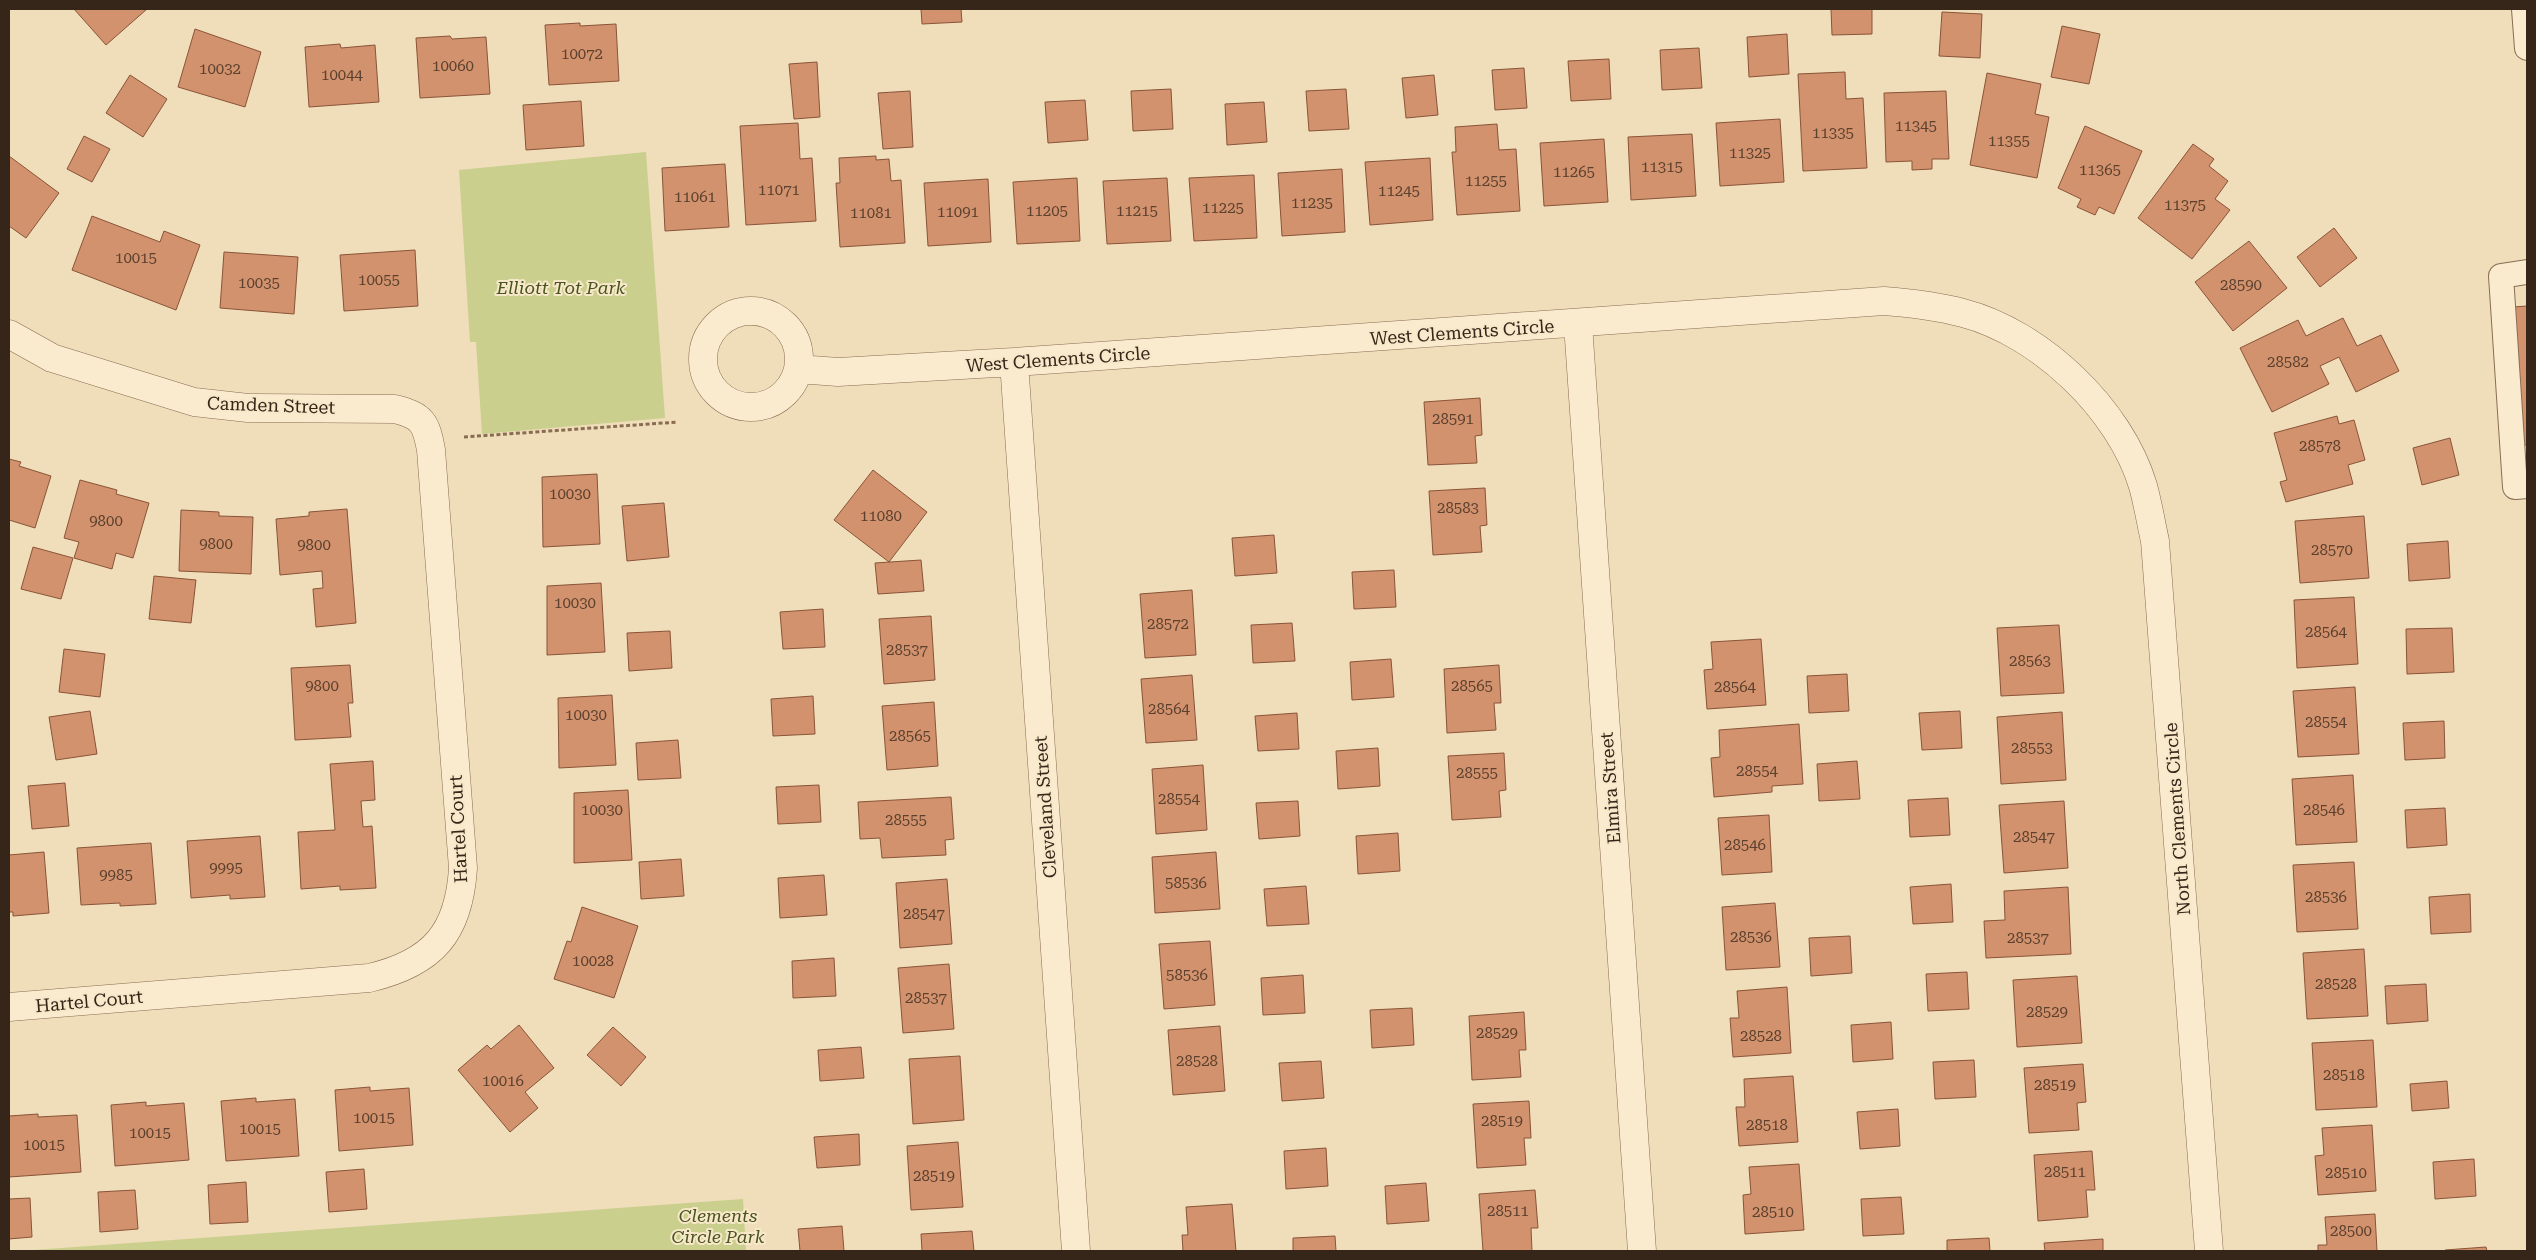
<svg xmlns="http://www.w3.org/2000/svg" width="2536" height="1260" viewBox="0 0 2536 1260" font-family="'Roboto Serif',serif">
	<rect width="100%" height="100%" fill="#f0ddba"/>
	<!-- green -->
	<path fill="#cacf8e" d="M646,152L665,418L482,434L476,342H470L459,170Z
		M743,1199L746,1251H19Z"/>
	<!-- building -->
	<path fill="#d2926d" stroke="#895438" d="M74,9H147L106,45Z
		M921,9H961L962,22L922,24Z
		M1831,9H1872V34L1832,35Z
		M1942,12L1982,14L1980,58L1939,56Z
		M580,23V26L616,24L619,81L549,85L545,25Z
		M2062,26L2100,34L2089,84L2051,77Z
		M195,29L261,52L245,107L178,87Z
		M1787,34L1789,74L1749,77L1747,37Z
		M450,36L452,39L486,37L490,94L420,98L416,38Z
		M340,44L341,48L375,45L379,102L309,107L305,47Z
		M1699,48L1702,88L1662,90L1660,50Z
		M1609,59L1611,99L1571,101L1568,61Z
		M817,62L820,117L794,119L789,64Z
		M1524,68L1527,108L1495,110L1492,70Z
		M1845,72L1846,99L1863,98L1867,168L1803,171L1798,74Z
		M1987,73L2041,84L2035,114L2049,117L2037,178L1970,165Z
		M130,75L167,99L143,137L106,113Z
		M1434,75L1438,115L1406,118L1402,78Z
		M1171,89L1173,129L1133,131L1131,91Z
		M1346,89L1349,129L1309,131L1306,91Z
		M910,91L913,147L883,149L878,93Z
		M1946,91L1949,159H1932V169L1912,170V161L1886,162L1884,93Z
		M1085,100L1088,140L1048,143L1045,102Z
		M581,101L584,146L526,150L523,105Z
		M1264,102L1267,142L1227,145L1225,104Z
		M1780,119L1784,182L1720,186L1716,123Z
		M798,123L800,159L812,158L816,221L746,225L740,126Z
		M1497,124L1499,150L1516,149L1520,211L1457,215L1452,152H1456L1455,127Z
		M2085,126L2142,151L2114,214L2099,207L2095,215L2077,207L2081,199L2058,188Z
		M1692,134L1696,196L1631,200L1628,137Z
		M84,136L110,149L92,182L67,169Z
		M1604,139L1608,202L1544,206L1540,143Z
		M2193,144L2214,159L2209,166L2228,181L2215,199L2230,210L2192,259L2138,218Z
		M9,156L59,193L26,238L9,226Z
		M876,156V160L889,159L891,181L901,180L905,243L840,247L836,183H840L839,158Z
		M1430,158L1433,220L1370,225L1365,162Z
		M725,164L729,227L665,231L662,168Z
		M1342,169L1345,232L1282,236L1278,173Z
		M1254,175L1257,238L1194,241L1189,178Z
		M1077,178L1080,241L1017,244L1013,182Z
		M1167,178L1171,241L1107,244L1103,181Z
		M988,179L991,242L928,246L924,183Z
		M92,216L160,242L164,231L200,245L176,310L72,270Z
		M2334,228L2357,258L2320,287L2297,257Z
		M2249,241L2287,288L2233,331L2195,282Z
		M415,250L418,306L344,311L340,255Z
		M224,252L298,257L294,314L220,308Z
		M2527,306V445H2523L2513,307Z
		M2343,318L2357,346L2381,335L2399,371L2356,392L2339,357L2320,366L2329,384L2272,412L2240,348L2298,320L2306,336Z
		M1480,398L1482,435L1475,436L1477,463L1428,465L1424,402Z
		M2337,416L2339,424L2354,420L2365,460L2348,465L2353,484L2286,502L2280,482L2287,480L2274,433Z
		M2450,438L2459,475L2422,485L2413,448Z
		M9,459L21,462L19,466L51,476L35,528L9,520Z
		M873,470L927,512L889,562L834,520Z
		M597,474L600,544L543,547L542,477Z
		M80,480L117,490L116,494L149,503L133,558L116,553L112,569L74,558L79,542L64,538Z
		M1485,488L1487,525L1480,526L1482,552L1433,555L1429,491Z
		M664,503L669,557L627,561L622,506Z
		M347,509L356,623L316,627L313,589L323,588L322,571L280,575L276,519L309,516V512Z
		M181,510L219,512V516L253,517L251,574L179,571Z
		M2364,516L2369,578L2300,583L2295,521Z
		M1274,535L1277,573L1235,576L1232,538Z
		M2448,541L2450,578L2409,581L2407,544Z
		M33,547L73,558L61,599L21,589Z
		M921,560L924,591L878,594L875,563Z
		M1394,570L1396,607L1354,609L1352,572Z
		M154,576L196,580L191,623L149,619Z
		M601,583L605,652L547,655V586Z
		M1192,590L1196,655L1145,658L1140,594Z
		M2354,597L2358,664L2297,668L2294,600Z
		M823,609L825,647L783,649L780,612Z
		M931,616L935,680L884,684L879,619Z
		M1292,623L1295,661L1253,663L1251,625Z
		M2059,625L2064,693L2001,696L1997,628Z
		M2452,628L2454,672L2407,674L2406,629Z
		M670,631L672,668L629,671L627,633Z
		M1761,639L1766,705L1707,709L1704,670L1713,669L1711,642Z
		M64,649L105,654L100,697L59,692Z
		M1391,659L1394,697L1352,700L1350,662Z
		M350,665L353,703H348L351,737L295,740L291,668Z
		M1499,665L1501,703H1494L1496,730L1447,733L1444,669Z
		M1847,674L1849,711L1809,713L1807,676Z
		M1192,675L1197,740L1146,743L1141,679Z
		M2355,687L2359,754L2298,757L2293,691Z
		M612,695L616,765L559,768L558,698Z
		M813,696L815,734L773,736L771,699Z
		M934,702L938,766L887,770L882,706Z
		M90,711L97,754L56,760L49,717Z
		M1960,711L1962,748L1922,750L1919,713Z
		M2062,712L2066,780L2001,784L1997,717Z
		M1297,713L1299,749L1258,751L1255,716Z
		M2444,721L2445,758L2405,760L2403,723Z
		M1799,724L1803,784L1772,786V792L1714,797L1711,758L1720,757L1719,730Z
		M678,740L681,778L638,780L636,743Z
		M1378,748L1380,786L1338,789L1336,751Z
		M1504,753L1506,790L1499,791L1501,817L1452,820L1448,756Z
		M373,761L375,800L361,801L363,827L372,826L376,888L340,890V886L301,889L298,832L335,830L330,764Z
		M1857,761L1860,799L1819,801L1817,764Z
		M1203,765L1207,830L1156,834L1152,769Z
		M2353,775L2357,842L2296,845L2292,779Z
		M65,783L69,826L32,829L28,786Z
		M819,785L821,822L778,824L776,787Z
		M628,790L632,860L574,863V793Z
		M951,797L954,839L945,840L946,855L882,858L880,838L860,839L858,802Z
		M1948,798L1950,835L1910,837L1908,800Z
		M1298,801L1300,836L1259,839L1256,803Z
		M2064,801L2068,868L2004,873L1999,805Z
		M2445,808L2447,845L2407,848L2405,810Z
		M1769,815L1772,872L1722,875L1718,818Z
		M1398,833L1400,871L1358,874L1356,836Z
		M260,836L265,897L230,899V895L191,898L187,841Z
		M151,843L156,904L120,906V903L81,905L77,848Z
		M44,852L49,913L13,916V912H9V855Z
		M1216,852L1220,909L1155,913L1152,857Z
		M681,859L684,896L641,899L639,862Z
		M2354,862L2358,929L2297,932L2293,865Z
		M824,875L827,915L780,918L778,878Z
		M947,879L952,944L900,948L896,883Z
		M1951,884L1953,922L1913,924L1910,887Z
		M1306,886L1309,924L1267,926L1264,889Z
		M2068,887L2071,954L1986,958L1984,921L2005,920L2004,891Z
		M2470,894L2471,932L2431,934L2429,897Z
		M1775,903L1780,967L1726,970L1722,907Z
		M582,907L638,926L614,998L554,979L567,941L571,942Z
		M1850,936L1852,973L1811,976L1809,938Z
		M1210,941L1215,1005L1164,1009L1159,944Z
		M2364,949L2368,1016L2307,1019L2303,953Z
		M834,958L836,996L793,998L792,961Z
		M949,964L954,1029L903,1033L898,968Z
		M1967,972L1969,1009L1928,1011L1926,974Z
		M1303,975L1305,1013L1263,1015L1261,978Z
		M2077,976L2082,1043L2017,1047L2013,980Z
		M2426,984L2428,1021L2387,1024L2385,986Z
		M1787,987L1791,1053L1733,1057L1730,1018H1739L1737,991Z
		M1412,1008L1414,1045L1372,1048L1370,1010Z
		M1524,1012L1526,1050H1519L1521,1077L1472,1080L1469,1016Z
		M1891,1022L1893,1059L1853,1062L1851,1025Z
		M519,1025L554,1068L525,1092L538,1108L510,1132L458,1070L487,1045L491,1049Z
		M1220,1026L1225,1091L1173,1095L1168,1030Z
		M613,1027L646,1057L621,1086L587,1055Z
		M2373,1040L2377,1107L2316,1110L2312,1043Z
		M861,1047L864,1078L820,1081L818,1050Z
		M960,1056L964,1120L913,1124L909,1059Z
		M1974,1060L1976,1097L1935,1099L1933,1062Z
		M1321,1061L1324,1098L1282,1101L1279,1063Z
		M2083,1064L2086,1102L2077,1103L2079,1130L2029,1133L2024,1068Z
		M1793,1076L1798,1142L1739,1146L1736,1107H1745L1744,1079Z
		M2447,1081L2449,1108L2412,1111L2410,1084Z
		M370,1087V1091L409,1088L413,1145L339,1151L335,1090Z
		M256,1098V1102L295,1099L299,1156L226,1161L221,1101Z
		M1529,1101L1531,1138H1524L1526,1165L1477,1168L1473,1104Z
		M146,1102V1106L184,1103L189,1160L115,1166L111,1105Z
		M1898,1109L1900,1146L1860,1149L1857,1112Z
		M38,1114V1117L77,1115L81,1172L9,1177V1116Z
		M2372,1125L2376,1191L2318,1195L2315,1156L2324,1155L2322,1128Z
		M859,1134L860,1165L817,1168L814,1137Z
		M958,1142L963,1207L911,1210L907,1146Z
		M1326,1148L1328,1186L1286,1189L1284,1151Z
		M2092,1151L2095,1190H2086L2088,1217L2038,1221L2034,1155Z
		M2474,1159L2476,1196L2435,1199L2433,1162Z
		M1799,1164L1804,1230L1745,1234L1743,1195L1751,1194L1749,1167Z
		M364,1169L367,1209L329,1212L326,1172Z
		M246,1182L248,1222L210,1224L208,1185Z
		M1426,1183L1429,1221L1387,1224L1385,1186Z
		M135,1190L138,1229L100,1232L98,1192Z
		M1535,1190L1538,1228H1531L1532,1251H1483L1479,1194Z
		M1901,1197L1904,1234L1863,1236L1861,1199Z
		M30,1198L32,1237L9,1239V1199Z
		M1232,1204L1236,1251H1183L1182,1235H1188L1186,1207Z
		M2375,1214L2377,1251H2318V1245H2327L2325,1217Z
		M842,1226L844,1251H800L798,1229Z
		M972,1231L974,1251H922L921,1234Z
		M1335,1236L1336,1251H1293V1238Z
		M1989,1238L1990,1251H1947V1240Z
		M2103,1239V1251H2045L2044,1243Z
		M2486,1247L2487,1251H2445V1250Z"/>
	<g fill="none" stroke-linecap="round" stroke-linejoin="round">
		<!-- service casing -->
		<g stroke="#886d53" stroke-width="26">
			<path id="service" d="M2524,9L2527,48
				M2527,272L2501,276L2515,487L2527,486"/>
		</g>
		<!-- minor casing -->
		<g stroke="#886d53" stroke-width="29">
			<path id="minor" d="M703 359a48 48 0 1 1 96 0a48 48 0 1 1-96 0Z
				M1578,324L1642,1251
				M9,334L52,358L194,402L248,408L395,409C422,416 426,422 431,450L463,868C459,933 433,963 369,978L9,1007
				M1014,362L1076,1251
				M798,369L838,372L1014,362L1884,301C1910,303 1937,306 1963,313C2040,333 2120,409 2143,486C2148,504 2151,523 2155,541L2209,1251"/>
		</g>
		<!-- path -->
		<path stroke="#886d53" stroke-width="3" stroke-dasharray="4 2.5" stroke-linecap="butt" d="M464,437L678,422"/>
		<!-- service -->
		<use href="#service" stroke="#fbebce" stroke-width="24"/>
		<!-- minor -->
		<use href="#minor" stroke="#fbebce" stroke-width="28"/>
	</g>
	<g text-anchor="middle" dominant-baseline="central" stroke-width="4" stroke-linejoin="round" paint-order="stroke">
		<!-- number labels -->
		<g font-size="15" fill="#5d412f">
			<text x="582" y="54">10072</text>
			<text x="453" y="66">10060</text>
			<text x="220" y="69">10032</text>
			<text x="342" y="75">10044</text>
			<text x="1916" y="126">11345</text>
			<text x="1833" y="133">11335</text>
			<text x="2009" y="141">11355</text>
			<text x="1750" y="153">11325</text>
			<text x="1662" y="167">11315</text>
			<text x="2100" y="170">11365</text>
			<text x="1574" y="172">11265</text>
			<text x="1486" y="181">11255</text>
			<text x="779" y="190">11071</text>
			<text x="1399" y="191">11245</text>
			<text x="695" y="197">11061</text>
			<text x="1312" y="203">11235</text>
			<text x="2185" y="205">11375</text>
			<text x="1223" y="208">11225</text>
			<text x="1047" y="211">11205</text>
			<text x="1137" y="211">11215</text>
			<text x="958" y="212">11091</text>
			<text x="871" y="213">11081</text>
			<text x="136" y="258">10015</text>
			<text x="379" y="280">10055</text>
			<text x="259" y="283">10035</text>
			<text x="2241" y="285">28590</text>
			<text x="2288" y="362">28582</text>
			<text x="1453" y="419">28591</text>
			<text x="2320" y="446">28578</text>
			<text x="570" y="494">10030</text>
			<text x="1458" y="508">28583</text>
			<text x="881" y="516">11080</text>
			<text x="106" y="521">9800</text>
			<text x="216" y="544">9800</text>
			<text x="314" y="545">9800</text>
			<text x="2332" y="550">28570</text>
			<text x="575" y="603">10030</text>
			<text x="1168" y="624">28572</text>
			<text x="2326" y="632">28564</text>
			<text x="907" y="650">28537</text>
			<text x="2030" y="661">28563</text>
			<text x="322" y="686">9800</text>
			<text x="1472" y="686">28565</text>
			<text x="1735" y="687">28564</text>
			<text x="1169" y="709">28564</text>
			<text x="586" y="715">10030</text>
			<text x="2326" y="722">28554</text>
			<text x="910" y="736">28565</text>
			<text x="2032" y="748">28553</text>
			<text x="1757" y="771">28554</text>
			<text x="1477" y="773">28555</text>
			<text x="1179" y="799">28554</text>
			<text x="602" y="810">10030</text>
			<text x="2324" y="810">28546</text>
			<text x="906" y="820">28555</text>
			<text x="2034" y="837">28547</text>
			<text x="1745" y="845">28546</text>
			<text x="226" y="868">9995</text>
			<text x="116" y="875">9985</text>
			<text x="1186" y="883">58536</text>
			<text x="2326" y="897">28536</text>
			<text x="924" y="914">28547</text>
			<text x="1751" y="937">28536</text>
			<text x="2028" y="938">28537</text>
			<text x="593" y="961">10028</text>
			<text x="1187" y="975">58536</text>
			<text x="2336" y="984">28528</text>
			<text x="926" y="998">28537</text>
			<text x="2047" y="1012">28529</text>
			<text x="1497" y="1033">28529</text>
			<text x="1761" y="1036">28528</text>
			<text x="1197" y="1061">28528</text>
			<text x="2344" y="1075">28518</text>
			<text x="503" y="1081">10016</text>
			<text x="2055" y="1085">28519</text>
			<text x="374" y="1118">10015</text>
			<text x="1502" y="1121">28519</text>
			<text x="1767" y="1125">28518</text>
			<text x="260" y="1129">10015</text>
			<text x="150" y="1133">10015</text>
			<text x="44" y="1145">10015</text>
			<text x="2065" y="1172">28511</text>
			<text x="2346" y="1173">28510</text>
			<text x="934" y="1176">28519</text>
			<text x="1508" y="1211">28511</text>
			<text x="1773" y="1212">28510</text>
			<text x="2351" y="1231">28500</text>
		</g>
		<!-- park labels -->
		<g font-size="18" font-style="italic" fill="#49541f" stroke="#f8e8ca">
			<text x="561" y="287">Elliott Tot Park</text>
			<text x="718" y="1215">Clements<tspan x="718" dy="21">Circle Park</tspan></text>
		</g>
		<!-- street labels -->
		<g font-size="18" fill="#36261a" stroke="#f8e8ca">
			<text transform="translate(1462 332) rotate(-4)">West Clements Circle</text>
			<text transform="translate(1058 359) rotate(-4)">West Clements Circle</text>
			<text transform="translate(271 405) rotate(2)">Camden Street</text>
			<text transform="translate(1610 788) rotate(-94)">Elmira Street</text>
			<text transform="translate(1045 807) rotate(-94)">Cleveland Street</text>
			<text transform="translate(2177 819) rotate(-94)">North Clements Circle</text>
			<text transform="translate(458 829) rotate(-93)">Hartel Court</text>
			<text transform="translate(89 1001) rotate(-5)">Hartel Court</text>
		</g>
	</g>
	<!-- border -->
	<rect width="2536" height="1260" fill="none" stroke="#36261a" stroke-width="20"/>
</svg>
